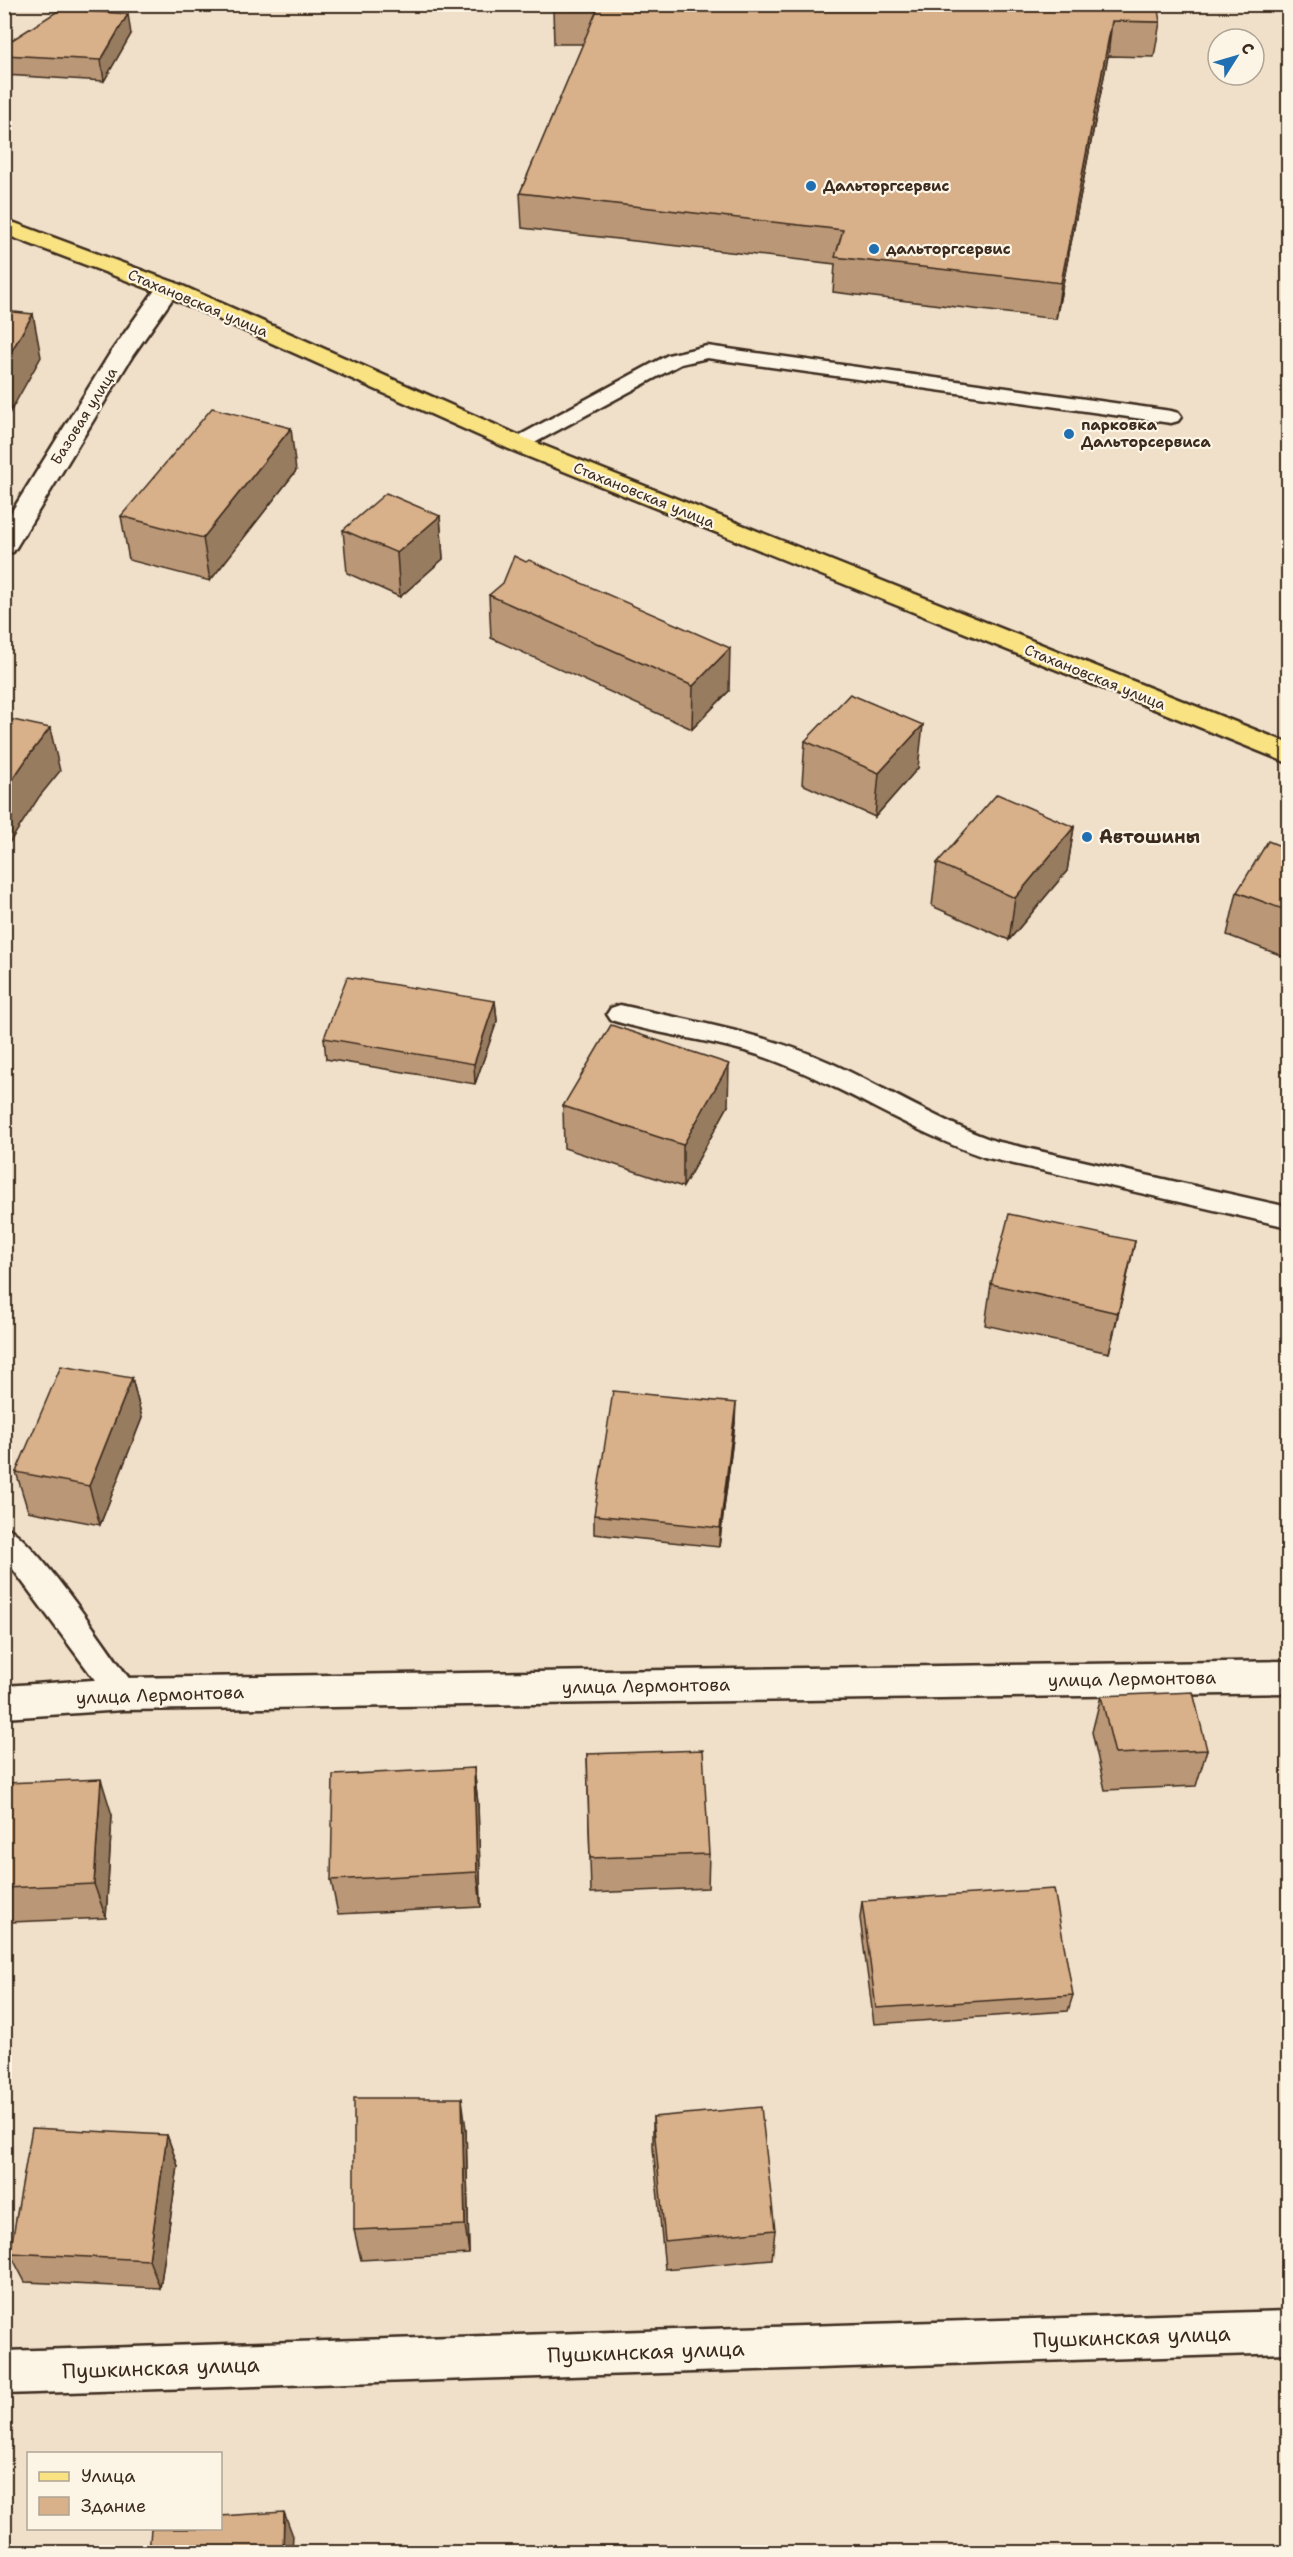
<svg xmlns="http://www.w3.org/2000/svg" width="1293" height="2557" viewBox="0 0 1293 2557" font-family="'Shantell Sans',sans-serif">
	<rect width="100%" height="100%" fill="#f1e0c9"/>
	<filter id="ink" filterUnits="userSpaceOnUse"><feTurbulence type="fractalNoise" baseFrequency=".0167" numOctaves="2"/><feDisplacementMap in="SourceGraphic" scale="12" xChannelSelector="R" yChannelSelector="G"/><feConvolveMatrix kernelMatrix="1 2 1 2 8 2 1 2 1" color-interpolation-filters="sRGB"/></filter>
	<g filter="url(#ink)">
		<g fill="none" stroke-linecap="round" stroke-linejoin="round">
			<!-- service casing -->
			<g stroke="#3b2a1e" stroke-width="5">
				<path id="service" d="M707,346L1171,411L1178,413L1181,417L1178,421L1171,423L707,358L681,364L525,448H511L508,444L511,440L668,355Z
					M620,1005C690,1021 765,1033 831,1063C886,1088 938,1121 995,1141L1288,1207V1227L984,1157C909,1131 842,1085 767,1058C717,1040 662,1036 611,1020L607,1014L611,1008Z
					M4,1526C35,1537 110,1653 134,1685L138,1694L134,1703L123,1707L112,1703L4,1557Z"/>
			</g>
			<!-- minor casing -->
			<g stroke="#3b2a1e" stroke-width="5">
				<path id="minor" d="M168,281L176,283L180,288L133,355L17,546L13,552L4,554V524L109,355L160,283Z
					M1288,1661V1693L123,1710L4,1718V1686L123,1678Z
					M1288,2311V2353L4,2394V2351Z"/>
			</g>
			<!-- primary casing -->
			<g stroke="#3b2a1e" stroke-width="5">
				<path id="primary" d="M4,219L176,283L527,439L1288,743V763L509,449L160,293L4,234Z"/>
			</g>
			<!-- service -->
			<use href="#service" fill="#fcf5e5" fill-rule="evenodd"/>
			<!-- minor -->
			<use href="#minor" fill="#fcf5e5" fill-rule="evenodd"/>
			<!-- primary -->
			<use href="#primary" fill="#f8e281" fill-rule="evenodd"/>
		</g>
		<!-- wall -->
		<path fill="#ba9776" stroke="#3b2a1e" stroke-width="1.5" d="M553,9L1160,22L1154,57L1108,56L1056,319L833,292L835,264L522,228L520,193L583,44H554Z
			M131,34L104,81L4,75V45Z
			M296,471L210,581L129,560L121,516Z
			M440,516L443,559L400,597L347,573L343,530Z
			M489,595L729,691L692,729L491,638Z
			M805,741L918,768L875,817L802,784Z
			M1074,827L1067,871L1009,940L932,906L937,863Z
			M1288,849V958L1227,935L1237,892Z
			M495,1001L497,1021L475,1084L326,1059L324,1038Z
			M563,1106H728L683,1187L564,1148Z
			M1135,1241L1109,1353L985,1325L991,1284Z
			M132,1378L142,1418L100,1525L28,1511L16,1472Z
			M735,1423L719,1547L594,1534V1515Z
			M1101,1696L1207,1750L1196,1786L1105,1790L1092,1732Z
			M587,1754L709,1854L708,1888L591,1893Z
			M474,1768L478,1804L481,1907L338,1914L331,1880Z
			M4,1799L112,1815L106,1918L11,1922L4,1907Z
			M862,1901L1073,1995L1068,2011L874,2024L860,1918Z
			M653,2117L775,2230L772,2259L665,2269L653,2148Z
			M466,2129L469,2254L361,2260L354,2230Z
			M167,2135L178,2166L160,2288L25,2282L10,2253Z"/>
		<!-- shaded-wall -->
		<path fill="#977b60" stroke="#3b2a1e" stroke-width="1.5" d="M128,14L131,34L104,81L101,60Z
			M1112,21L1108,56L1056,319L1061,283Z
			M33,314L41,357L4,423V364Z
			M291,428L296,471L210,581L203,538Z
			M440,516L443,559L400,597L397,553Z
			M730,648L729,691L692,729L693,686Z
			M923,725L918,768L875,817L879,773Z
			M50,728L60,771L39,797L4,851V792L30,754Z
			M1074,827L1067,871L1009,940L1015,898Z
			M495,1001L497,1021L475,1084L474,1064Z
			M729,1064L728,1106L683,1187V1145Z
			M1135,1241L1126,1282L1109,1353L1118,1313Z
			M132,1378L142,1418L100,1525L89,1486Z
			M736,1403L735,1423L719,1547L720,1528Z
			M474,1768L478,1804L481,1907L477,1872Z
			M101,1779L112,1815L106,1918L94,1884Z
			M462,2098L466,2129L469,2254L465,2225Z
			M167,2135L178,2166L160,2288L149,2260Z
			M284,2512L293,2536L292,2553H283Z"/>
		<!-- building -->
		<path fill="#d8b089" stroke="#3b2a1e" stroke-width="1.5" d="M554,4H1157L1160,22L1112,21L1061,283L835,257L843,230L520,193L597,10L553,9Z
			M61,9L128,14L101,60L4,55V45Z
			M4,311L33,314L4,364Z
			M212,408L291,428L203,538L121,516Z
			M386,493L440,516L397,553L343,530Z
			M514,556L526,562L529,560L730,648L693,686L489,595L503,583Z
			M850,694L923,725L879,773L805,741Z
			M4,718L50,728L30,754L4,792Z
			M997,794L1074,827L1015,898L937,863Z
			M1268,841L1288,849V911L1237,892Z
			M347,977L495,1001L474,1064L324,1038Z
			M611,1025L729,1064L683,1145L563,1106Z
			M1009,1214L1135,1241L1118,1313L991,1284Z
			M61,1366L132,1378L89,1486L16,1472Z
			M613,1391L736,1403L720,1528L594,1515Z
			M1193,1692L1207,1750L1115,1754L1101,1696Z
			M703,1750L709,1854L590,1858L587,1754Z
			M474,1768L477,1872L331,1880L333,1775Z
			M101,1779L94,1884L4,1888V1799L6,1783Z
			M1054,1889L1073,1995L876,2008L862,1901Z
			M354,2098H462L465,2225L354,2230Z
			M761,2107L775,2230L665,2241L653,2117Z
			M32,2128L167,2135L149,2260L10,2253Z
			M284,2512L283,2553H149L151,2529H220V2516Z
			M706,2545V2553H543V2547Z"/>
	</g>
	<!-- markers -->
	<g fill="#1f6fb2" stroke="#fcf5e5" stroke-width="2">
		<circle cx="811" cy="186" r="6"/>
		<circle cx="874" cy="249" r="6"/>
		<circle cx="1069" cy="434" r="6"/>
		<circle cx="1087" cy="837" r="6"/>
	</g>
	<g text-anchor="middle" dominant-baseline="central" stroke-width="4.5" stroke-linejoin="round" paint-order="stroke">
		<!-- far-poi labels -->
		<g font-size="15" font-weight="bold" fill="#3b2a1e" stroke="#fcf5e5" text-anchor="start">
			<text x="823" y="186">Дальторгсервис</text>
			<text x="886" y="249">дальторгсервис</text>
			<text x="1081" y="425">парковка<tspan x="1081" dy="17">Дальторсервиса</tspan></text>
		</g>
		<!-- far-street labels -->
		<g font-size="15" fill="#3b2a1e" stroke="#fcf5e5">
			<text transform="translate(198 303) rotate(23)">Стахановская улица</text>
			<text transform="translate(84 416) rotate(-58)">Базовая улица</text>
			<text transform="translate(644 495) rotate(22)">Стахановская улица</text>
			<text transform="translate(1095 677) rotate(22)">Стахановская улица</text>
		</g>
		<!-- poi labels -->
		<g font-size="18" font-weight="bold" fill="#3b2a1e" stroke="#fcf5e5" text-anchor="start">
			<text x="1099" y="837">Автошины</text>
		</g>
		<!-- street labels -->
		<g font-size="18" fill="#3b2a1e" stroke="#fcf5e5">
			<text transform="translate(1132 1679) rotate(-1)">улица Лермонтова</text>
			<text transform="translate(646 1686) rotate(-1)">улица Лермонтова</text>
			<text transform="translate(160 1695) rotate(-2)">улица Лермонтова</text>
		</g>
		<!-- near-street labels -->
		<g font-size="21" fill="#3b2a1e" stroke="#fcf5e5">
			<text transform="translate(1132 2337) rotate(-2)">Пушкинская улица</text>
			<text transform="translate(646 2352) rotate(-2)">Пушкинская улица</text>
			<text transform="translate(161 2368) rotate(-2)">Пушкинская улица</text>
		</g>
	</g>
	<!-- margin -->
	<rect width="1293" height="2557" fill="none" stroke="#fcf5e5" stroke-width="24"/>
	<rect x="12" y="12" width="1269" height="2533" fill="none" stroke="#3b2a1e" stroke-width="2" filter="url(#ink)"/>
	<!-- legend -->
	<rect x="27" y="2452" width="195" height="78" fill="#fcf5e5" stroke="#afa495" stroke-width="1.5"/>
	<rect x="39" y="2472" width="30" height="9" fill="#f8e281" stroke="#afa495" stroke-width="1.5"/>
	<text x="81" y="2482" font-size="18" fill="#3b2a1e">Улица</text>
	<rect x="39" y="2497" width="30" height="18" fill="#d8b089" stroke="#afa495" stroke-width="1.5"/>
	<text x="81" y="2512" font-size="18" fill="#3b2a1e">Здание</text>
	<!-- north arrow -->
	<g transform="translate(1236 57) rotate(53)"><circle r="28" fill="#fcf5e5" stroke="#afa495" stroke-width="1.5"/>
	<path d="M0-4.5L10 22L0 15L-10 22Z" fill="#1f6fb2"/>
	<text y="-9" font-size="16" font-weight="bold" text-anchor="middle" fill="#3b2a1e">С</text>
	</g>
</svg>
